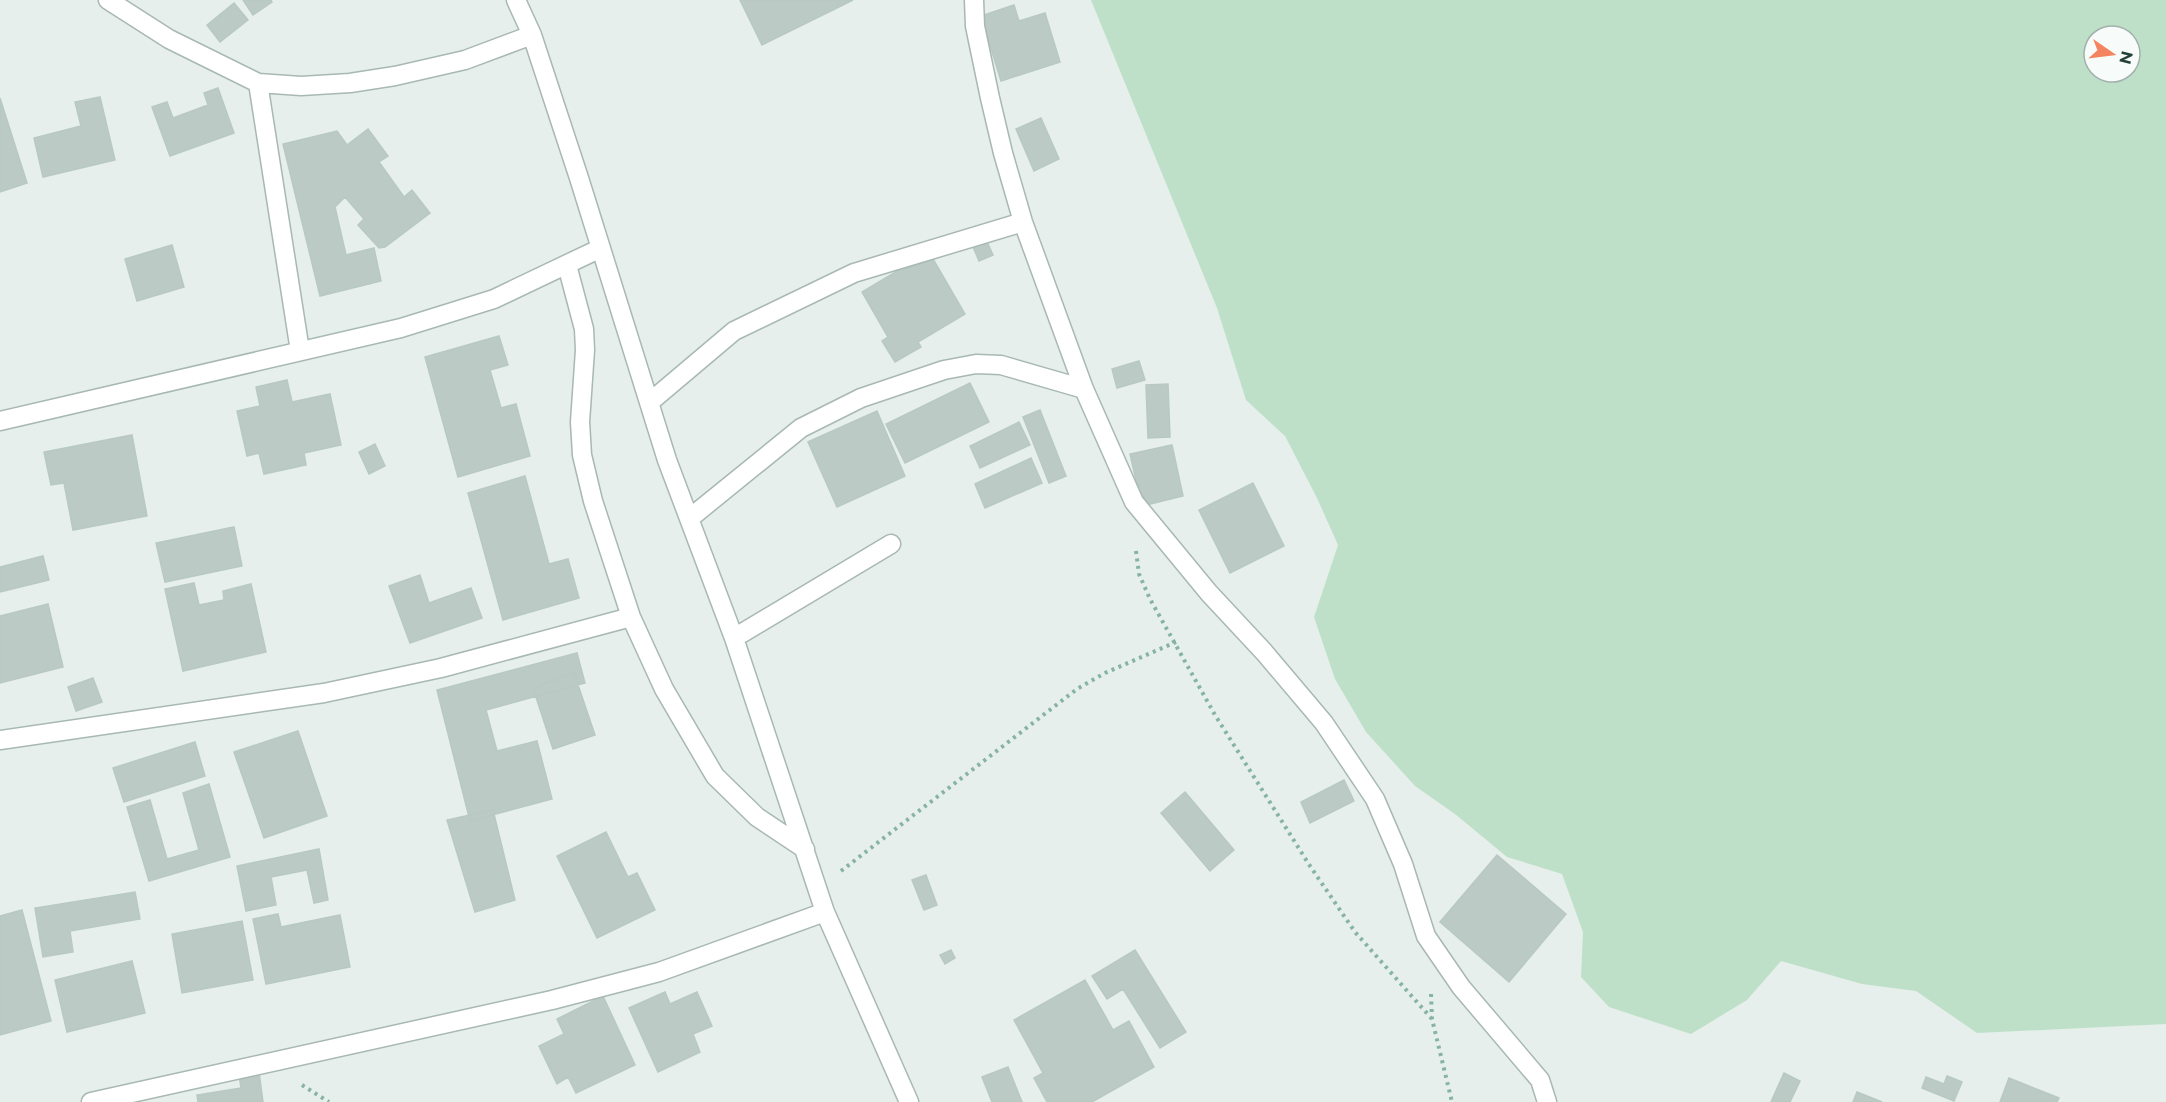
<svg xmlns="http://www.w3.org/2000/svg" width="2166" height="1102" viewBox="0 0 2166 1102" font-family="Montserrat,sans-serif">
	<rect width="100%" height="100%" fill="#e6efeb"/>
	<!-- green -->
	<path fill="#bfe0c8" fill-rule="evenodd" d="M1091,0H2166V1024L1977,1033L1916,991L1862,984L1781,961L1747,1000L1691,1034L1609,1007L1581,977L1583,932L1562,874L1507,857L1455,814L1415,786L1366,732L1335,679L1314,617L1338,545L1317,498L1285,436L1246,400L1217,308ZM2094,36H2130V72H2094Z"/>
	<!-- building -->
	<path fill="#bbcac4" stroke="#b8c9c2" stroke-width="1.5" d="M243,0H271L272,2L253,15Z
		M740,0H853L762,45Z
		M234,3L248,20L220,42L207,25Z
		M1014,5L1019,21L1045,13L1060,62L1001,81L981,16Z
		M218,88L234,133L170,156L152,107L167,102L173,118L208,105L204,93Z
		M100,97L115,160L43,177L34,138L81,126L75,102Z
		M0,98L27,183L0,192Z
		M1041,118L1059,159L1034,171L1016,129Z
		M368,129L388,156L379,162L404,197L412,190L430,213L385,247L379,248L358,225L364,219L345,197L335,207L346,255L374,248L381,281L320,296L283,144L337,131L347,145Z
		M985,237L993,255L979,261L971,242Z
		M172,245L184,287L137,301L125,259Z
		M929,252L965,314L918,342L921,347L895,362L882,341L888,337L862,292Z
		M499,336L508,365L490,370L501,408L516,404L530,456L458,477L425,357Z
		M1139,361L1145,380L1117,388L1112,369Z
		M287,380L292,402L330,394L341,445L304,453L306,465L264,474L259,453L247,456L237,411L260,406L256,387Z
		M970,383L989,422L905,463L886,424Z
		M1168,384L1170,437L1148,438L1146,385Z
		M1040,410L1066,476L1049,483L1023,417Z
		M877,411L905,476L837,507L808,442Z
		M1019,422L1030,445L980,468L970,446Z
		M132,435L147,516L73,530L64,483L51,485L44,452Z
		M375,444L385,466L369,474L359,452Z
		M1172,445L1183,496L1142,506L1130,454Z
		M1031,458L1042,483L985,508L975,484Z
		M525,476L549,564L568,559L579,598L503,620L468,493Z
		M1253,483L1284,546L1230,573L1199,510Z
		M234,527L242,566L165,582L156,543Z
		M43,556L49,580L0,592V567Z
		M420,575L429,603L471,588L482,618L410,643L389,586Z
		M194,583L199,605L224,600L223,591L251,584L266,652L183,671L165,589Z
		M48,604L63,667L0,683V616Z
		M577,653L585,683L486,710L497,751L537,741L552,799L470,821L437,690Z
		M574,673L595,735L553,749L533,688Z
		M93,678L102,702L76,711L68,687Z
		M298,731L327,816L264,838L234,752Z
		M195,742L205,776L124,802L113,768Z
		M1344,780L1354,801L1310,823L1301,802Z
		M209,784L230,857L149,881L127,807L150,800L167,859L199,850L183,793Z
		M1185,792L1234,850L1210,871L1161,813Z
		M493,810L515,900L475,912L447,820Z
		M606,832L628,877L637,873L655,910L597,938L557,856Z
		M319,849L328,900L314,903L307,870L271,877L276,905L246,911L237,866Z
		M1497,855L1566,914L1509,982L1440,922Z
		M926,875L937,905L924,910L912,880Z
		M135,892L140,919L70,931L73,952L43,957L35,908Z
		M22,910L51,1021L0,1035V916Z
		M278,914L281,927L340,915L350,967L266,984L253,919Z
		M242,921L253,980L182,993L172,934Z
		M951,950L955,958L945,964L940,955Z
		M1135,950L1186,1032L1160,1048L1123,989L1107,999L1092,976Z
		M132,961L145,1013L67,1032L55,980Z
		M1085,980L1113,1030L1129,1021L1154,1067L1092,1102H1047L1034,1078L1043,1073L1014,1020Z
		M665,992L670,1004L697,992L712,1026L693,1034L700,1052L658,1072L629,1008Z
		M603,996L635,1065L576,1093L568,1077L557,1084L539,1046L564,1034L557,1019Z
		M1008,1067L1022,1102H992L982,1077Z
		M259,1072L263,1102H198L197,1095L241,1088L239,1075Z
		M1784,1073L1800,1081L1790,1102H1771Z
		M1947,1076L1962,1082L1954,1101L1922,1088L1926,1077L1944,1084Z
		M2009,1078L2059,1098L2057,1102H2000Z
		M1857,1092L1882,1102H1853Z"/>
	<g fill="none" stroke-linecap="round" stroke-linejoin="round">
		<!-- minor casing -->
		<g stroke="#a8b8b2" stroke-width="21">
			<path id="minor" d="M108,0L169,39L258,83L301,86L350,83L395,76L465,60L532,35
				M516,0L532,35L579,178L667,460L734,638L825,912L909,1102
				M974,0L975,26L990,98L1003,153L1023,222L1084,389L1134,502L1209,593L1264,652L1324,723L1375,799L1403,864L1426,936L1461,987L1540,1080L1547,1102
				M258,83L300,351
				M567,265L584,329L585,350L580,422L582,455L593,501L631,617L664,689L715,776L757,817L805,849
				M650,402L734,331L854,273L1023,222
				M0,421L401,328L494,299L601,248
				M690,518L801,428L861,398L944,370L976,364L1001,365L1084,389
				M734,638L891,544
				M0,740L324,693L441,668L631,617
				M91,1102L552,1000L659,972L825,912"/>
		</g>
		<!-- path -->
		<path stroke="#86b3a5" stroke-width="4" stroke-dasharray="3 4.5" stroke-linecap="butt" d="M1136,551L1139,574L1150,599L1215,715L1310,866L1355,932L1432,1019
			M841,871L1077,689L1105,673L1176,642
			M1431,994L1432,1019L1452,1102
			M302,1085L329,1102"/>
		<!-- minor -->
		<use href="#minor" stroke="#fff" stroke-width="18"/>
	</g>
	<!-- north arrow -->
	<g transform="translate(2112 54) rotate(104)"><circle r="28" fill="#f7fbf9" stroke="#a3b1ad" stroke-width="1.5"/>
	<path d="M0-4.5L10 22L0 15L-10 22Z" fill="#f4845f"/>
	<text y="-9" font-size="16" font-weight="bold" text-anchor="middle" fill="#24423a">N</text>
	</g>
</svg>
